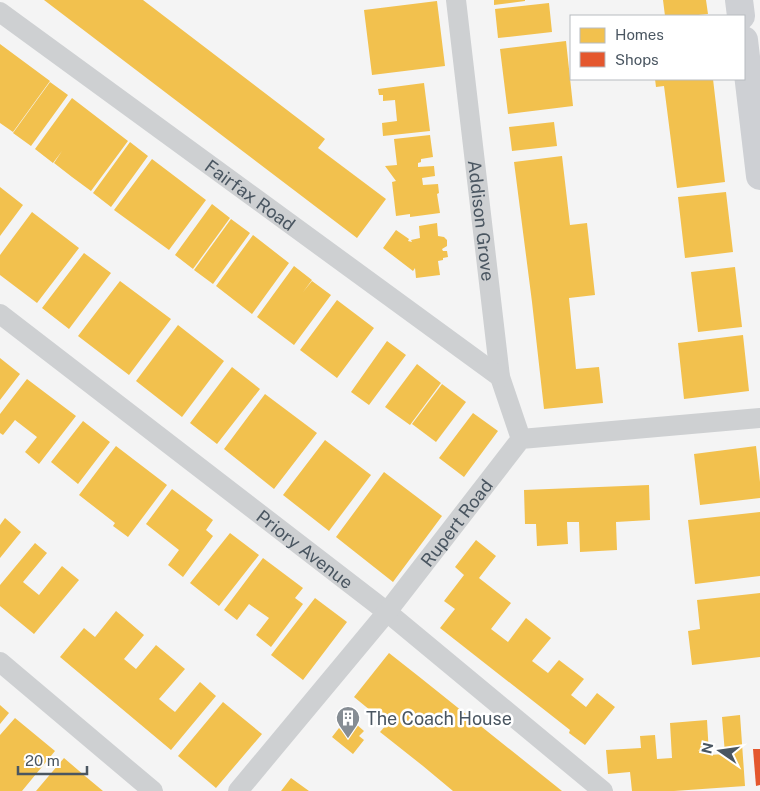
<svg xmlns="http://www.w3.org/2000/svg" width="760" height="791" viewBox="0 0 760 791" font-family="'Public Sans',sans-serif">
	<rect width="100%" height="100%" fill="#f4f4f4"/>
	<!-- homes -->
	<path fill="#f2c14e" d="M44,0H143L325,139L318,148L386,199L357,238Z
		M494,0H525V1L494,5Z
		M663,0H706L708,14L689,16H665Z
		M437,1L445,66L372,75L364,10Z
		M549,3L552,32L498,38L495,9Z
		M566,41L573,106L508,114L500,49Z
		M0,44L50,81L13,132L0,123Z
		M655,79H713L725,182L677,188L664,86L656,87Z
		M50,82L68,95L31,146L13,133Z
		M424,83L430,131L383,136L382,123L397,121L395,100L383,101V95H379L378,89Z
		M72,98L128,141L91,191L72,177L81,166L72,177L54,163L62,151L53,163L35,149Z
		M554,122L557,146L512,151L509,127Z
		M430,135L433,157L421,159V162L418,163V167L434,166L435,176L422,178L423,185L438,184L439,193L437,194L440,213L410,217V214L396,216L392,182L396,181L385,166L397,165L394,139Z
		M130,142L148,156L111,207L93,193Z
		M562,156L570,225L587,223L595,295L569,298L576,369L599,367L603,403L544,409L532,302L514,162Z
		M152,159L206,200L169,250L114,210Z
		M0,187L23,205L0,236Z
		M726,192L733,252L685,258L678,197Z
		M212,204L230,218L193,269L175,255Z
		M32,212L79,248L37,303L0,275V255Z
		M231,219L250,233L213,284L194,270Z
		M437,223L438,236L444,237L447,240V246L442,249L443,251H447L448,257L443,258V260L438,261L440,275L416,278L415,268L413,271L383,248L396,230L409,239L408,241L412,242L411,240L420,238L419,226Z
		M253,235L289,263L252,314L216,286Z
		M84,253L111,273L69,329L42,308Z
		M294,266L312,280L303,292L312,281L331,295L294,345L257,317Z
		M735,267L742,327L698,332L691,272Z
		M120,281L171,319L129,375L78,336Z
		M337,300L374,328L337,378L300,350Z
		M178,325L224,361L182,417L136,381Z
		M743,335L749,391L684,399L678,343Z
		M387,341L406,355L369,405L351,392Z
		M0,358L20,374L0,400Z
		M417,364L441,383L410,425L385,407Z
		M232,367L260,389L217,444L190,423Z
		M27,379L76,416L39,464L25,452L37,437L15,420L3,435L0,433V414Z
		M442,384L466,402L436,442L412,424Z
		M265,394L317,433L274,489L224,449Z
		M473,413L498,431L464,477L439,458Z
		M83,421L110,442L78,484L51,462Z
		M325,440L371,475L329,531L283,495Z
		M116,446L167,485L128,537L113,526L115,523L79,495Z
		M756,446L760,482V498L700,505L694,454Z
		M384,472L442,516L393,582L336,537Z
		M649,485L650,520L616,522L617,550L580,552L579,522H567L568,544L553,545L537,546L536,524H525L524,490Z
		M172,489L213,520L206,530L213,536L183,577L168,565L179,550L146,524Z
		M760,512V576L695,584L688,520Z
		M5,518L21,532L0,558V525Z
		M230,533L259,555L219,606L190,583Z
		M476,540L496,556L479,578L511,603L491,629L508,642L526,618L551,638L532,661L548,673L559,660L584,679L571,695L586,707L597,693L615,707L585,745L569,733L570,730L440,628L455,609L444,601L464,575L455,567Z
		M35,543L47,553L23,582L39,595L62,566L79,580L34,634L0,606V585Z
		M263,558L303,588L295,598L303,604L271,647L256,635L269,618L249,604L237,620L224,610Z
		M760,593V657L692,665L688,631L700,629L697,600Z
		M315,598L347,622L303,680L271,655Z
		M116,611L144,635L124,659L136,669L156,645L185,669L159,699L170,708L175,712L200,682L216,696L171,750L60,657L84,628L95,637Z
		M389,653L422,679L562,791H453L423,766L380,732L387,724L354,697Z
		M223,702L262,734L216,788L178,756Z
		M0,705L9,713L0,724Z
		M740,715L745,786L674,791H632L630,772L608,774L606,750L641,748L640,736L655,735L657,759L672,758L670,723L707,720L709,755L725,754L722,717Z
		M15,718L55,751L22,791H0V735Z
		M356,724L364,731L359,736L364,740L353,754L332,737L339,728L347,735Z
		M64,758L85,776L103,791H36Z
		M291,778L309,791H281Z"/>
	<!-- shops -->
	<path fill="#e4572e" d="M753,749H760V785L756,786Z"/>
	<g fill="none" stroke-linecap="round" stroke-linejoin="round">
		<!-- minor -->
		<g stroke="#ced0d2" stroke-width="20">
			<path id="s1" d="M456,0L500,377L521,439"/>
			<path id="s2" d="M0,12L500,377"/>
			<path id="s3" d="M0,314L387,612L603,791"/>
			<path d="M0,662L153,791"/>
			<path id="s4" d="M238,791L387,612L521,439L760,418"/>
		</g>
		<!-- secondary -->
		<path stroke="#ced0d4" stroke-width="28" d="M739,0L741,16
			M744,40L760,176"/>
	</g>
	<!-- icons -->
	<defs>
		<g id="building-pin" transform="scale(1.25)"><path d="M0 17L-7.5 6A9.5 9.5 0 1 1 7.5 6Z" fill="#868d94" stroke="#fff"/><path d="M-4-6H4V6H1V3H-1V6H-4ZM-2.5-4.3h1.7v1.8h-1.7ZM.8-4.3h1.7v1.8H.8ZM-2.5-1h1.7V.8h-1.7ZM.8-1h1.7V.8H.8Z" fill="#fff"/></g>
	</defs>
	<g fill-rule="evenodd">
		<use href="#building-pin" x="348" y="718"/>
	</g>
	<g text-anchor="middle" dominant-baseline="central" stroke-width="5" stroke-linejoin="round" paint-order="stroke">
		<!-- street labels -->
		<g font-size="18" fill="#4a5661" stroke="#fff">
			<text stroke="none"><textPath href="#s2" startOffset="310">Fairfax Road</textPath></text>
			<text stroke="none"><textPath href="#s1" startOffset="222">Addison Grove</textPath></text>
			<text stroke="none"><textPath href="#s4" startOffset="346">Rupert Road</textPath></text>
			<text stroke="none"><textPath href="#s3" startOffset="385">Priory Avenue</textPath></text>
		</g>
		<!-- poi labels -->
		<g font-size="18" fill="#4a5661" stroke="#fff" text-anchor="start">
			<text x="366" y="718">The Coach House</text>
		</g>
	</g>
	<!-- legend -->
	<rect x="570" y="15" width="175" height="65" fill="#ffffff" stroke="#b7bbc0"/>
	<rect x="580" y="28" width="25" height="15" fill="#f2c14e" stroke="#b7bbc0"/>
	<text x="615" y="40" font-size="15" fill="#4a5661">Homes</text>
	<rect x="580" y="52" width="25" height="15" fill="#e4572e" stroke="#b7bbc0"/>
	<text x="615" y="65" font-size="15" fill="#4a5661">Shops</text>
	<!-- north arrow -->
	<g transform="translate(720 751) rotate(283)" stroke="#ffffff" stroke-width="4" paint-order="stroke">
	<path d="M0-4L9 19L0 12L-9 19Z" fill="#4a5661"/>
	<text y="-8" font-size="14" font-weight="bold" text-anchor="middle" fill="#4a5661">N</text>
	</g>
	<!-- scale -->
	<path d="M18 766v8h69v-8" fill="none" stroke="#4a5661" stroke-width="2.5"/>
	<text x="25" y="766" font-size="15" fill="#4a5661" stroke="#ffffff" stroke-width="4" paint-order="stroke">20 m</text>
</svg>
